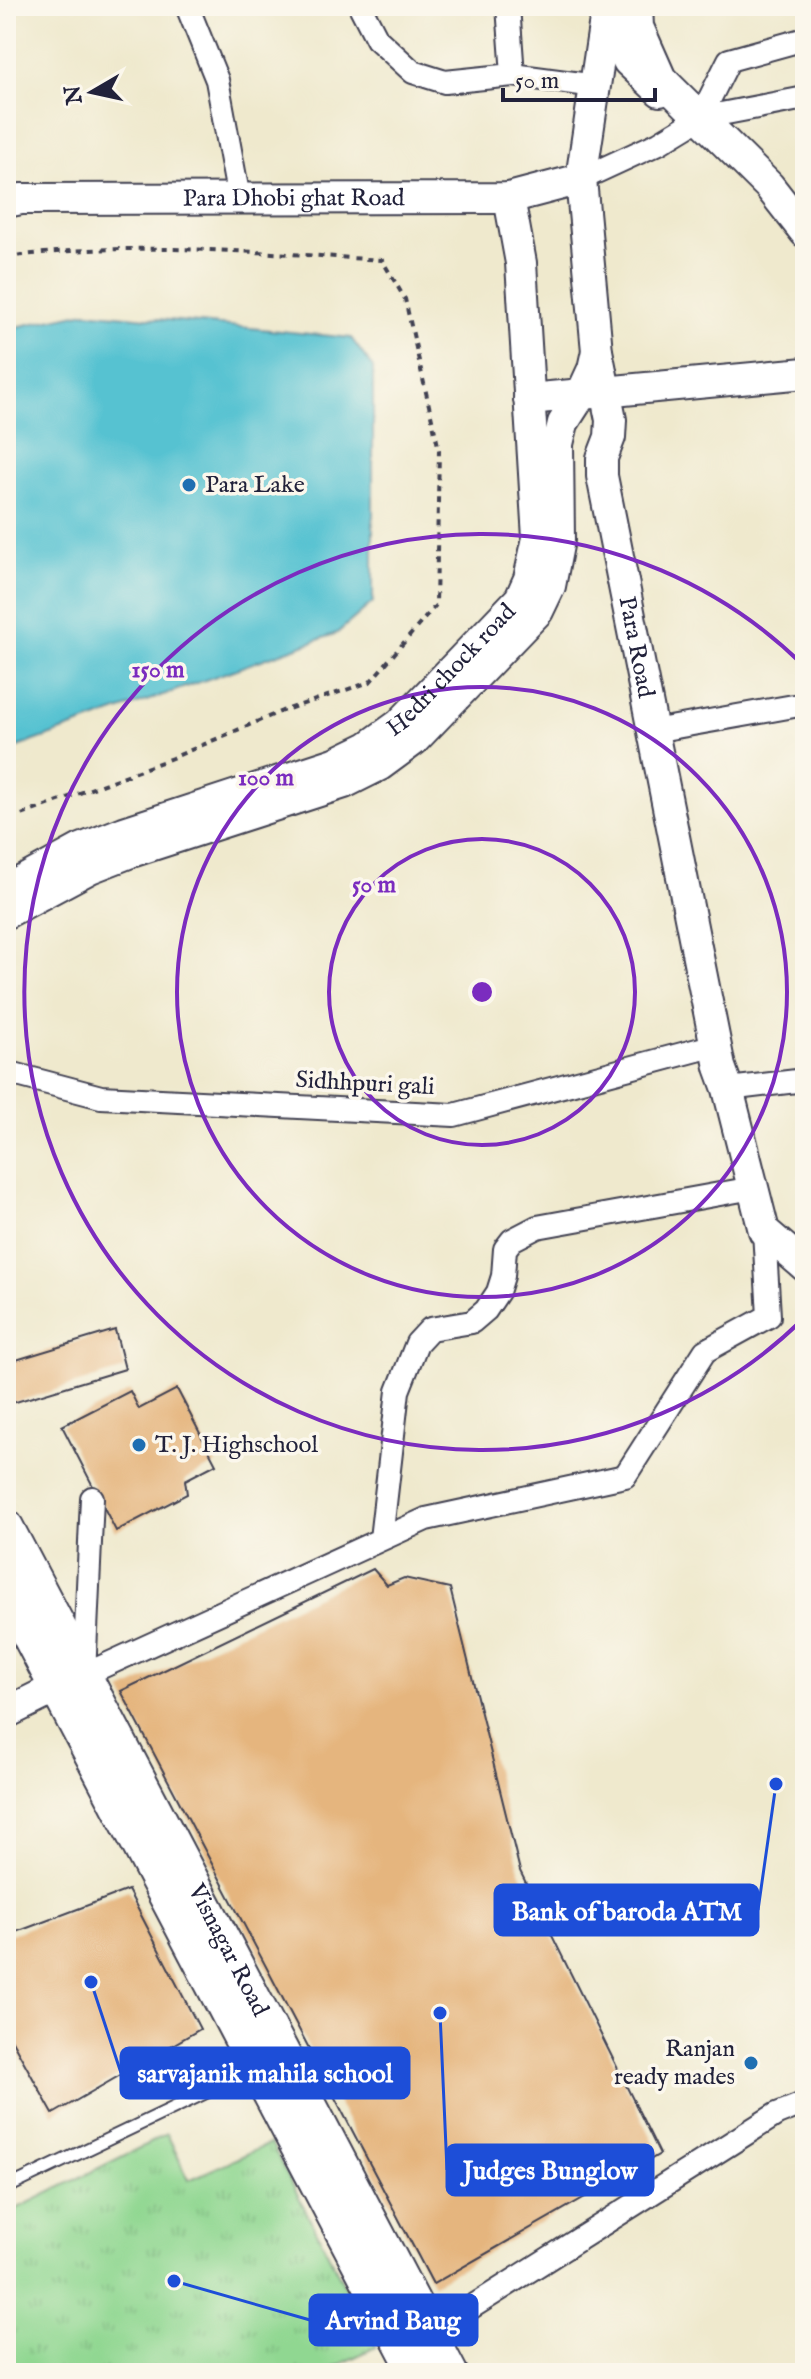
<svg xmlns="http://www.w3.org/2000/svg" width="811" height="2379" viewBox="0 0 811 2379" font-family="'IM FELL English',serif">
	<defs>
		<pattern id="park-tufts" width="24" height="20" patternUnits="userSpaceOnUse" patternTransform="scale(2)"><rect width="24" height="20" fill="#90d791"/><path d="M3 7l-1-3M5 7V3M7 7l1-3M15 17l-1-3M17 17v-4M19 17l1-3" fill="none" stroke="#7cb87e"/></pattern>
	</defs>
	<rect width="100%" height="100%" fill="#fbf7ec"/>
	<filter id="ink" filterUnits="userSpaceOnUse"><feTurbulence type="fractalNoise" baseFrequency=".0125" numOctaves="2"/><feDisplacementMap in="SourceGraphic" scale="16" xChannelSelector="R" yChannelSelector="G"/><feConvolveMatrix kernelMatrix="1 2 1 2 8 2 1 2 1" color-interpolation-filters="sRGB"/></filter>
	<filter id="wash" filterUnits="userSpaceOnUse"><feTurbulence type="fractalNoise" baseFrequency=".006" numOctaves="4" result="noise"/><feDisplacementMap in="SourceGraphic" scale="32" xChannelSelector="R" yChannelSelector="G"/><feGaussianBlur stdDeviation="1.8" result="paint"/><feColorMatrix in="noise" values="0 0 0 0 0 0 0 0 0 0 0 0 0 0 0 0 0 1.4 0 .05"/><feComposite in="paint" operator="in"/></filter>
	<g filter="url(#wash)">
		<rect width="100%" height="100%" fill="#efe9cd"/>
		<!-- park -->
		<path fill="url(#park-tufts)" stroke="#597c66" stroke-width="2" d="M167,2134L189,2180L271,2143L376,2347L321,2373H6V2214Z"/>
		<!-- water -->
		<path fill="#56c2d1" stroke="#3c7286" stroke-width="2" d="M86,312L351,338L373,368V602L337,633L6,751V329Z"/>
		<g id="blocks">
			<!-- building -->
			<path fill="#e5b57e" d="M115,1330L125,1369L6,1405V1363Z
				M177,1389L216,1464L185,1480L187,1494L116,1531L62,1426L130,1391L139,1409Z
				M373,1569L387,1585L404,1578L450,1588L520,1871L660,2154L433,2284L121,1691Z
				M128,1890L200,2029L53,2114L6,2030V1936Z"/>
		</g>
	</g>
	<g filter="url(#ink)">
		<use href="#blocks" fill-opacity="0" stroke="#414051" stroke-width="2"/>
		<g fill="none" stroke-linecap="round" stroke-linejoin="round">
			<!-- lane casing -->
			<g stroke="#414051" stroke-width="15">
				<path id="lane" d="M6,2188L253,2070"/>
			</g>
			<!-- street casing -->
			<g stroke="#414051" stroke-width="26">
				<path id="street" d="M187,6L217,80L239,199
					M360,6L377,39L413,72L445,82L513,75L596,86
					M508,6L513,75
					M700,118L805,98
					M581,179L659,143L700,118L729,60L805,39
					M653,731L805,704
					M6,1072L101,1097L454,1115L716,1045
					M728,1089L805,1080
					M92,1498L84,1675L426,1519L625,1476L705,1351L769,1316L764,1231
					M381,1539L398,1391L417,1343L430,1329L472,1322L486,1310L498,1292L503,1276L505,1249L512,1240L537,1227L753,1188
					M418,2341L777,2114L805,2103"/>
			</g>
			<!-- secondary casing -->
			<g stroke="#414051" stroke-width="34">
				<g id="secondary">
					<path id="s1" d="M607,6L581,179L597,351L611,420L610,437L602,458V476L720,1067L728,1089L764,1231L805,1266"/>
					<path d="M637,6L638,27L661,79L769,186L805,232"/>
					<path d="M607,16L628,61L660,91"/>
					<path id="s2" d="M6,202L21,199L509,198L581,179"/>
					<path d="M529,399L805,373"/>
					<path id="s3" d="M6,890L81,849L124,832L335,763L368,747L400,724L520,599L529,579L538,538L521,263L509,198"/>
					<path d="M6,913L90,868L131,852L344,783L380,765L414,740L538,611L550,586L559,540L558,444L563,423L581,395L593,369L597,351"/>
					<path d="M6,1713L78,1677"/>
				</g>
			</g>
			<!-- primary casing -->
			<g stroke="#414051" stroke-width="38">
				<g id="primary">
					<path id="s4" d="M6,1527L450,2373"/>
					<path d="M6,1591L417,2373"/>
				</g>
			</g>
			<!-- path -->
			<path stroke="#414051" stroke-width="4" stroke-dasharray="6 6" stroke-linecap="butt" d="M6,257C131,241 257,252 382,260L405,299L439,450L436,605L370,682L282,711L172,758L6,821"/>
			<!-- lane -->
			<use href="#lane" stroke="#fff" stroke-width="11"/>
			<!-- street -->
			<use href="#street" stroke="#fff" stroke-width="22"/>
			<!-- secondary -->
			<use href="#secondary" stroke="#fff" stroke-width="30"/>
			<!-- primary -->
			<use href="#primary" stroke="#fff" stroke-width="34"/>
		</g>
	</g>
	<!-- distance rings -->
	<g fill="none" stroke="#7b2cbf" stroke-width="4">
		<circle cx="482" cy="992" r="153"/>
		<circle cx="482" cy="992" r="305"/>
		<path d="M803 1319A458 458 0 1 1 803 665"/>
	</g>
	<!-- markers -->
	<g fill="#1f6fb2" stroke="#fbf7ec" stroke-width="3">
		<circle cx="189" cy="485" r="8"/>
		<circle cx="139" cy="1445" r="8"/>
		<circle cx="751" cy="2063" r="8"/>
	</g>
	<g text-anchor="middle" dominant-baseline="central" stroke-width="7" stroke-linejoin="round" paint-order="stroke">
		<!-- street labels -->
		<g font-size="24" fill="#22223b" stroke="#fbf7ec">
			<text stroke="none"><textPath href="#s2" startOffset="288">Para Dhobi ghat Road</textPath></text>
			<text stroke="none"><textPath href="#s1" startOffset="650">Para Road</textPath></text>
			<text stroke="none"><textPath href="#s3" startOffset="504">Hedri chock road</textPath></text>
			<text transform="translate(365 1084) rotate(3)">Sidhhpuri gali</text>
			<text stroke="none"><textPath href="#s4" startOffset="478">Visnagar Road</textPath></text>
		</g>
		<!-- poi labels -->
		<g font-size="24" fill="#22223b" stroke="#fbf7ec" text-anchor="start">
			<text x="205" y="485">Para Lake</text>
			<text x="155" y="1445">T. J. Highschool</text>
			<text x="735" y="2049" text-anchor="end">Ranjan<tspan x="735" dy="28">ready mades</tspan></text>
		</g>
	</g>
	<circle cx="482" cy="992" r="12" fill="#7b2cbf" stroke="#fbf7ec" stroke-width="4"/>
	<g font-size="24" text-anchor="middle" font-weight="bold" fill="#7b2cbf" stroke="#fbf7ec" stroke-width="7" stroke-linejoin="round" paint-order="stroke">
		<text x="158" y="677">150 m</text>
		<text x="266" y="785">100 m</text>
		<text x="374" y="892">50 m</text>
	</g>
	<!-- callouts -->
	<path fill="none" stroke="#1d4ed8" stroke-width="3" d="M776 1784L758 1910M91 1982L121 2073M440 2013L447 2170M174 2281L310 2320"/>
	<g fill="#1d4ed8" stroke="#fbf7ec" stroke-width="3">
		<circle cx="776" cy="1784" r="8"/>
		<circle cx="91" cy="1982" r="8"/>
		<circle cx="440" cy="2013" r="8"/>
		<circle cx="174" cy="2281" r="8"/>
	</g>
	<g fill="#1d4ed8" stroke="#1d4ed8" stroke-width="3">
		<rect x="495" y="1885" width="263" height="50" rx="8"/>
		<rect x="121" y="2048" width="288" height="50" rx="8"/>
		<rect x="447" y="2145" width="206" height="50" rx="8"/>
		<rect x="310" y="2295" width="167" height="50" rx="8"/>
	</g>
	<g font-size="26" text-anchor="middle" font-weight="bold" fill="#fff">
		<text x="627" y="1920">Bank of baroda ATM</text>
		<text x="265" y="2082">sarvajanik mahila school</text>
		<text x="550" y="2179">Judges Bunglow</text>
		<text x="393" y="2329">Arvind Baug</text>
	</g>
	<!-- margin -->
	<rect width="811" height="2379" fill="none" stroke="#fbf7ec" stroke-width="32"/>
	<!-- north arrow -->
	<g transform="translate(92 92) rotate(261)" stroke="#fbf7ec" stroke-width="6" paint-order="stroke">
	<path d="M0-6L14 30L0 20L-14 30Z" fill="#22223b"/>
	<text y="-12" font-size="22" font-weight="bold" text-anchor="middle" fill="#22223b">N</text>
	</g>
	<!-- scale -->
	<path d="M503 88v12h152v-12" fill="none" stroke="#22223b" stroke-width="4"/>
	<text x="515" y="88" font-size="24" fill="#22223b" stroke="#fbf7ec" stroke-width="6" paint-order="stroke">50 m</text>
</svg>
